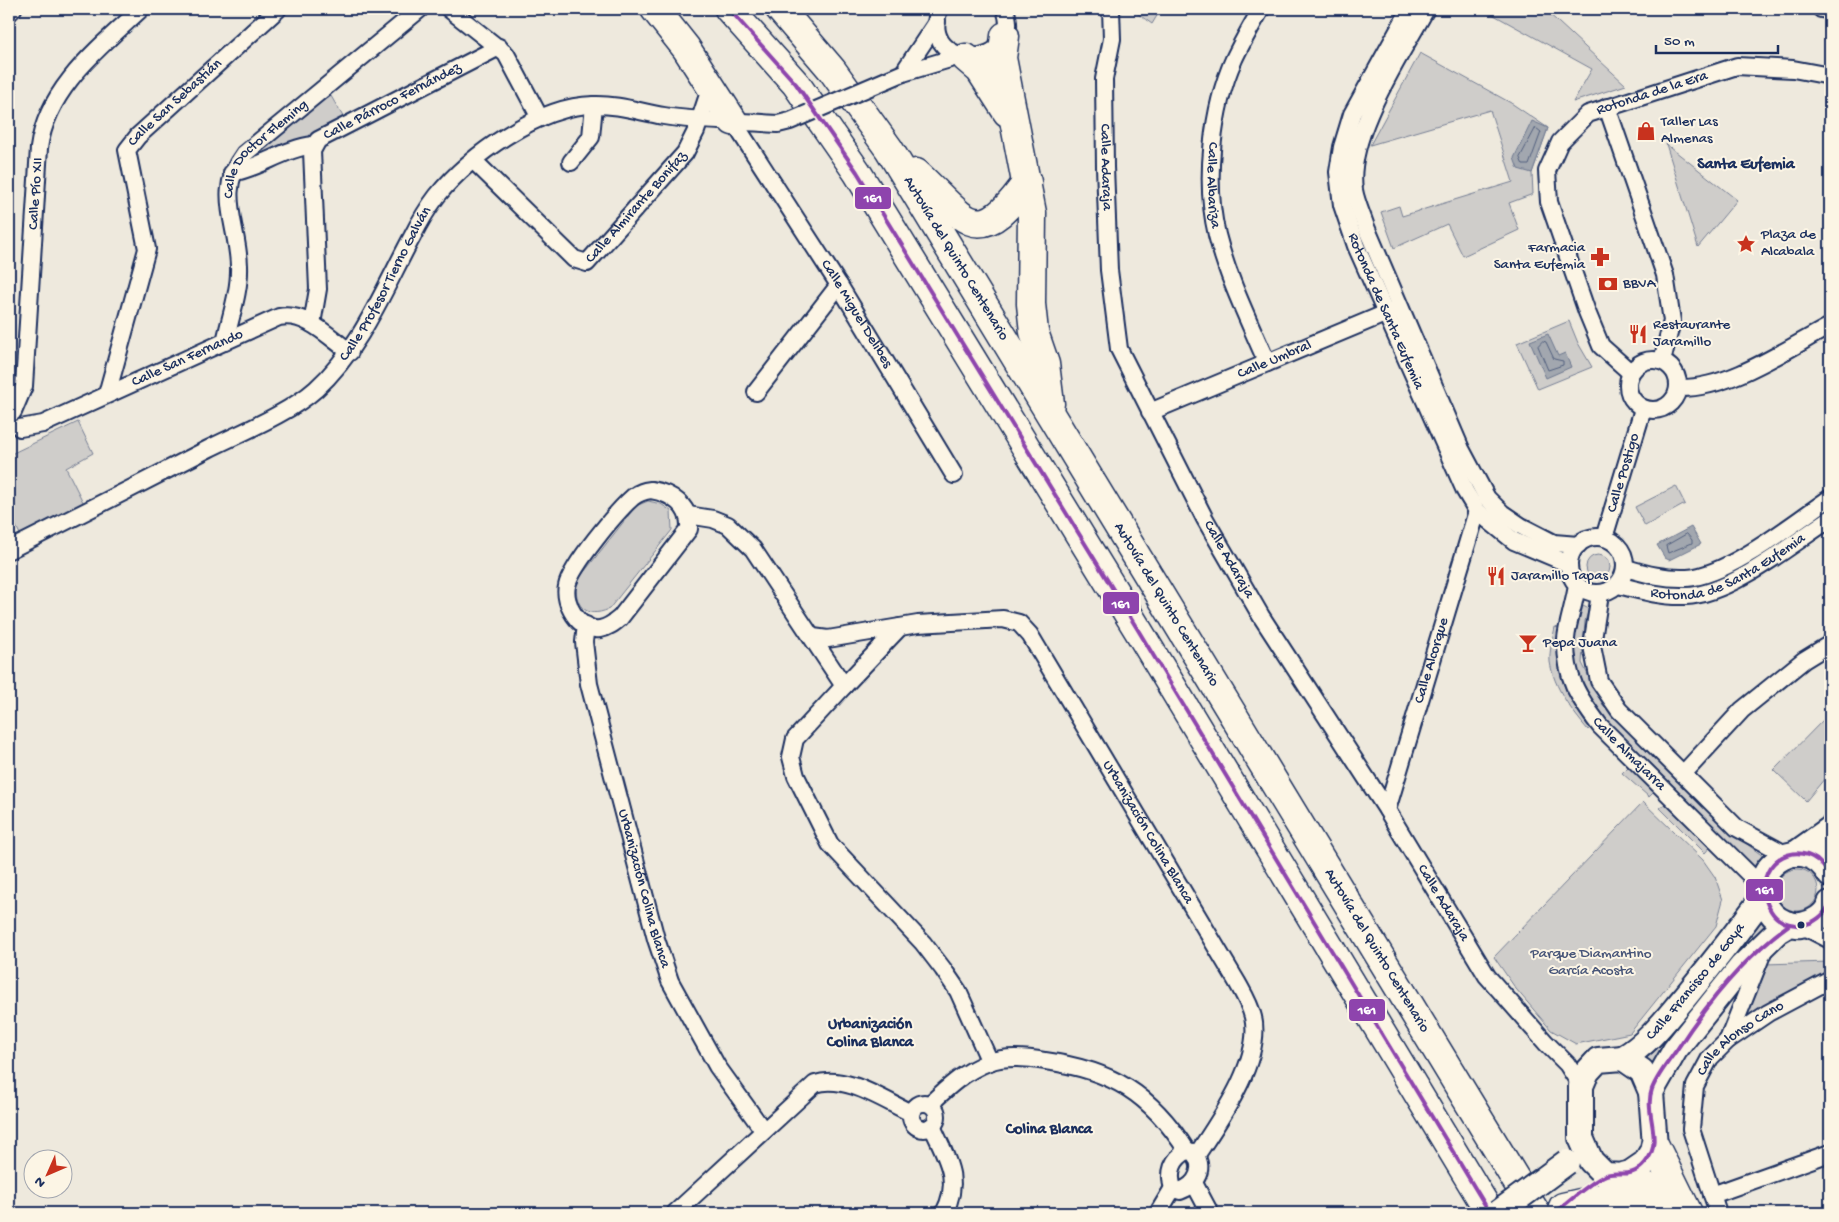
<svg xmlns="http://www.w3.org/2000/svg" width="1839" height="1222" viewBox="0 0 1839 1222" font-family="'Gochi Hand',sans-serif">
	<rect width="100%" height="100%" fill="#eee9dd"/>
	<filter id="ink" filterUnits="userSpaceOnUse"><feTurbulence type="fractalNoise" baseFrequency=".02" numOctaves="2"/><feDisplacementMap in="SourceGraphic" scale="10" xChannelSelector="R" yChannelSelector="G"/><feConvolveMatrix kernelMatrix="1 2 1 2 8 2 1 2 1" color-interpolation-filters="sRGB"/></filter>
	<g filter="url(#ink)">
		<!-- green -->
		<path fill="#cfcdca" stroke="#757e94" d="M1131,9H1161L1152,24Z
			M1483,9H1544L1626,85L1573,102L1592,69Z
			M1420,53L1511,103L1548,128L1532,173L1533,194L1509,203L1519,230L1463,256L1447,224L1394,248L1381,212L1399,206L1402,216L1513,182L1490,110L1370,145Z
			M328,91L345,120L308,138L244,161Z
			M1666,144L1737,200L1698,247Z
			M1569,321L1578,343L1592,367L1538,389L1517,343Z
			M78,422L93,453L66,468L85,506L22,538L9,513V455Z
			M1676,486L1685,504L1645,526L1635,507Z
			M648,501L661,504L671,511L672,530L609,609C585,620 573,604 577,581L636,506Z
			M1586 567a12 12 0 1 1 24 0a12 12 0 1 1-24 0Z
			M1583,606L1589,609L1585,621L1582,663L1603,705L1739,838L1768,860L1754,880L1732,845L1597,710L1576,670L1575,634Z
			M1555,627L1561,629C1552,672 1565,695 1591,727L1588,730C1572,711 1554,688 1550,662C1549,651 1553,638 1555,627Z
			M1828,715L1830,717V772L1806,801L1774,770Z
			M1629,766L1654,792L1649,797L1622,773Z
			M1643,802L1703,860L1715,877L1723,900L1716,926L1630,1033L1576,1044L1551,1030L1516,989L1494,957Z
			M1666,803L1711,846L1705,853L1660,808Z
			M1776 890a21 21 0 1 1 42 0a21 21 0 1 1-42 0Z
			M1758,916L1770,927L1655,1069L1639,1055Z
			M1830,962V970L1740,1027L1765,964Z"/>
		<!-- water -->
		<path fill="#a2a7af" stroke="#6c778f" d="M1532,121L1548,128L1532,173L1518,169L1514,158Z
			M1548,334L1558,356L1565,353L1571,367L1546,378L1530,341Z
			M1691,527L1701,544L1669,560L1665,558L1657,545Z"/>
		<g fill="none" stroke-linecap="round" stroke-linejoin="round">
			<!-- shore -->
			<path stroke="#515f7e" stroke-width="1" d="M1536,128L1541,132L1529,165H1523L1520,158Z
				M1543,341L1546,342L1554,359L1563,361V365L1548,370L1538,346Z
				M1687,534L1692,540V543L1668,553L1666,546Z"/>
			<!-- street casing -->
			<g stroke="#1b2f5e" stroke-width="20">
				<g id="street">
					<path d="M449,9L506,54L540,118"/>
					<path d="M939,9C918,74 1027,71 1005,9"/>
					<path id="s1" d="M1111,9L1112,39L1104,79L1105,167L1109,270L1119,349L1205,519L1261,616L1387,810L1487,976L1546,1043L1567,1064L1581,1086"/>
					<path id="s2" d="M1261,9C1252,25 1242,42 1234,59C1212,108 1204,182 1217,235C1228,279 1249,321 1267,363"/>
					<path id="s3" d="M1410,9L1352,114L1342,147L1338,172L1342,205L1356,246L1465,491L1477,511L1514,541L1569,564"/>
					<path d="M1426,9C1400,57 1346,135 1354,190C1356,202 1362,215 1366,227L1461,449L1487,498L1502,513L1521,526L1554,543L1578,545"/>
					<path d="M1821,9L1830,10"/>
					<path d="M9,13L13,9"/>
					<path d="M903,73L937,22"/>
					<path d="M903,73L960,56"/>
					<path d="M1607,107L1665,275L1672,321L1662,361"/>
					<path id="s4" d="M733,121L839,285L954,475"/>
					<path id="s5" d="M474,161L574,259L587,263L685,153L696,131L711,86"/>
					<path d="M571,162L591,137L594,105"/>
					<path d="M232,173C260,168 285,148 314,145"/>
					<path id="s6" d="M312,324L318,289L312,151L318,140L499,47"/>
					<path id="s7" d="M225,342C230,318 240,291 239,266C238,224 215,192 244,154L420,9"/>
					<circle cx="1653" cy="385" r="25"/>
					<path id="s8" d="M1630,372L1601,346L1587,312L1549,202L1547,171L1560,142L1588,114L1737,66L1793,69L1830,76"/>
					<path d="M1679,388C1730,389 1786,349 1830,326"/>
					<path d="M756,392L839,285"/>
					<path id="s9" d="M107,394L147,249L127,150L138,136L278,9"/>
					<path id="s10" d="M13,412L24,386L39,148C47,88 99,48 141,9"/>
					<path id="s11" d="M1150,412L1394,310"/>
					<path id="s12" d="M20,428L43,424L279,317C305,311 329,337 350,352"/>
					<path d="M651,490C671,493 691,506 689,529L620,618C614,623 608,628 600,629C579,632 563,603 567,586C571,566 617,511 633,497C639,492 644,491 651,490Z"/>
					<path d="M688,515L713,519L728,525L753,549L844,686L795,739L791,757L796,776L830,844L923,943L943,969L958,991L990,1062"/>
					<circle cx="1597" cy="565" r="28"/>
					<path id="s13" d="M1604,538L1643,409"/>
					<path id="s14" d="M9,550C75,517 142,483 208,449C242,432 288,414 316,389C361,348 384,289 412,237C419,223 427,209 437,196C470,155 539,106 593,105C618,104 640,112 664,116C701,122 740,121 778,124"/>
					<path d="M1626,568C1646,574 1665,579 1687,578C1728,576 1795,522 1830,498"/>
					<path id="s15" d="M1577,585C1575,602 1567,624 1566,639C1565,677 1578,697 1600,726L1749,874L1762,891"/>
					<path id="s16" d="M1618,585C1641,591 1663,597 1686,596C1730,595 1793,543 1830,519"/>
					<path d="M1600,594L1592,646L1599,681L1619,710L1737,828L1787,855"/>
					<path id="s17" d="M586,625L584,642L589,684L656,939L670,981L717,1066L763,1130"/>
					<path id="s18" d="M813,637L828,639L918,624L1003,619L1019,623L1030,635L1237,982C1243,993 1250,1004 1253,1017C1263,1060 1219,1121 1196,1156"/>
					<path d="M844,686L900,627"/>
					<path d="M1683,774L1742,710L1804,660L1830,644"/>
					<path id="s19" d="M1387,810L1477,511"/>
					<path d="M1801,925L1830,940"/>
					<path d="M1728,1040L1765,947"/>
					<circle cx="924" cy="1116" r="13"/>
					<path d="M930,1104C948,1087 965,1071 989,1062C1005,1056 1029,1058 1045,1061C1112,1070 1151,1094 1187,1151"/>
					<path d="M932,1126C946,1158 962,1179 944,1213"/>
					<path d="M1187,1151L1193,1152C1206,1167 1197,1185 1180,1191L1173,1188C1168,1173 1172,1159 1187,1151Z"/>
					<path d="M1194,1183L1210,1213"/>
					<path d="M1712,1195L1830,1153"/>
					<path d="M675,1213L815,1084C846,1074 883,1100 911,1113"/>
					<path d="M1158,1213L1173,1188"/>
					<path id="s20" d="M1718,1213L1691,1129L1695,1086L1710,1058L1728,1040L1768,1013L1830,980"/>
				</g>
			</g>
			<!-- secondary casing -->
			<g stroke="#1b2f5e" stroke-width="28">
				<g id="secondary">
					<path d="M1795,854L1830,829"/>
					<path d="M1830,875C1802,825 1736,874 1773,915C1780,922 1791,926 1801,925C1814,923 1826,915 1830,903"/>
					<path d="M1623,1058L1642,1071L1651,1092L1655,1146L1645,1163L1626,1176L1605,1175L1591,1161L1581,1138V1086L1587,1072L1598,1060Z"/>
					<path id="s21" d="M1623,1058C1649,1043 1666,1019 1685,997C1712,964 1738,931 1763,897"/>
					<path d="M1651,1092L1675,1050L1742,966L1778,931L1790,924"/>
				</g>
			</g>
			<!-- highway casing -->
			<g stroke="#1b2f5e" stroke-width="31">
				<g id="highway">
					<path d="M655,9L686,48L733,121"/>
					<path d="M729,9L796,84L857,172L1138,630L1490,1213"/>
					<path id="s22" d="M780,9L832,70L889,149L1536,1213"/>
					<path d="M1005,36L1002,58L1032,213L1031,304L1034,332L1045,364L1050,404"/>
					<path d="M966,58L980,70L1007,112"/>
					<path d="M916,173C965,217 976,254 1027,182"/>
					<path d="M1655,1146L1688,1213"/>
					<path d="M1626,1176L1650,1188L1667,1202"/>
					<path d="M1563,1207L1607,1197L1648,1202L1673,1213"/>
				</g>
			</g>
			<!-- street -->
			<use href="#street" stroke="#fcf5e5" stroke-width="16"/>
			<!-- secondary -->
			<use href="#secondary" stroke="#fcf5e5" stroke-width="24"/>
			<!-- highway -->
			<use href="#highway" stroke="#fcf5e5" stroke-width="28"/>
			<!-- street-bridge casing -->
			<g stroke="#1b2f5e" stroke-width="20" stroke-linecap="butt">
				<path id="street-bridge" d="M778,124L790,121L903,73"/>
			</g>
			<!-- secondary-bridge casing -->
			<g stroke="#1b2f5e" stroke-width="28" stroke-linecap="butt">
				<path id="secondary-bridge" d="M1498,1213L1567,1162"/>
			</g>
			<!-- street-bridge -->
			<use href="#street-bridge" stroke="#fcf5e5" stroke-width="16"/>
			<!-- secondary-bridge -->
			<use href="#secondary-bridge" stroke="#fcf5e5" stroke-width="24"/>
			<!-- bus-1 casing -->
			<g stroke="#fcf5e5" stroke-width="8">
				<path id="bus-1" d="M729,9L796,84L857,172L1138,630L1490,1213
					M1830,875C1826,870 1822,864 1817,860C1786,838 1748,874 1771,911C1777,921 1789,926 1801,925C1814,924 1825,915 1830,903
					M1555,1213C1570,1201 1586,1185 1604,1176C1617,1169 1630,1181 1645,1163C1665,1140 1643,1114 1652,1089C1657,1076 1668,1062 1676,1051C1707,1003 1744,957 1790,924"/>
			</g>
			<!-- bus-1 -->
			<use href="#bus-1" stroke="#8e44ad" stroke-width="4"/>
		</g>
	</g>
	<!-- icons -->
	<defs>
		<g id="shop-bare" transform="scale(1.5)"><path d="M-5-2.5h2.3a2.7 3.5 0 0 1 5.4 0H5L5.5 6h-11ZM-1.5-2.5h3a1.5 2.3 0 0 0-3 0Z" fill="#c8321e" stroke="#fcf5e5" stroke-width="2.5" paint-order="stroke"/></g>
		<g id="sight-bare" transform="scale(1.5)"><path d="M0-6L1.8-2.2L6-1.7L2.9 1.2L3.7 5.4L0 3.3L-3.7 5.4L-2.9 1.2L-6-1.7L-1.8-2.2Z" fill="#c8321e" stroke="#fcf5e5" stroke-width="2.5" paint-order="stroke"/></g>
		<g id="pharmacy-bare" transform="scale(1.5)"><path d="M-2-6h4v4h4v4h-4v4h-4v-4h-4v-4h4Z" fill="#c8321e" stroke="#fcf5e5" stroke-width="2.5" paint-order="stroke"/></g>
		<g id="bank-bare" transform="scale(1.5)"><path d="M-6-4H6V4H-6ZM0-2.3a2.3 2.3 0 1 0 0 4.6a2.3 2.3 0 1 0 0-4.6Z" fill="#c8321e" stroke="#fcf5e5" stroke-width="2.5" paint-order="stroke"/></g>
		<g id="restaurant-bare" transform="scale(1.5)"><path d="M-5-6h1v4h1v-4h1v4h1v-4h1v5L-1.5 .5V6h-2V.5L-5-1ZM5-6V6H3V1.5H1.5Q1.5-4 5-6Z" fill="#c8321e" stroke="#fcf5e5" stroke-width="2.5" paint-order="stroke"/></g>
		<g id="bar-bare" transform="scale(1.5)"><path d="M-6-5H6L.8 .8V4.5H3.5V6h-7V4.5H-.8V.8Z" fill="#c8321e" stroke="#fcf5e5" stroke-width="2.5" paint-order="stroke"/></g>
	</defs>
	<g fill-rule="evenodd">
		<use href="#shop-bare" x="1646" y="131"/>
		<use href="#sight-bare" x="1746" y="244"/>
		<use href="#pharmacy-bare" x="1600" y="257"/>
		<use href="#bank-bare" x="1608" y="284"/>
		<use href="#restaurant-bare" x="1638" y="334"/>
		<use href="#restaurant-bare" x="1496" y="576"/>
		<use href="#bar-bare" x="1528" y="643"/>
	</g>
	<!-- markers -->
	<circle fill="#1b2f5e" stroke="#fcf5e5" stroke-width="2" cx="1801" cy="925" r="4.5"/>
	<g text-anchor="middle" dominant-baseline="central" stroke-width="4" stroke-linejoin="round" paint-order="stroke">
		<!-- street labels -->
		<g font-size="15" fill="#1b2f5e" stroke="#fcf5e5">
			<text stroke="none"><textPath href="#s8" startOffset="362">Rotonda de la Era</textPath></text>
			<text stroke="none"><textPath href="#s6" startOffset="270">Calle Párroco Fernández</textPath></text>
			<text stroke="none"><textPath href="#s9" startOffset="319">Calle San Sebastián</textPath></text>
			<text stroke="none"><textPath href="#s7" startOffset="210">Calle Doctor Fleming</textPath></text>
			<text stroke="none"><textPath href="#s1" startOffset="159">Calle Adaraja</textPath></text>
			<text stroke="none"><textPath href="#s2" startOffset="186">Calle Albariza</textPath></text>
			<text stroke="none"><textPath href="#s10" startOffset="221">Calle Pío XII</textPath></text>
			<text stroke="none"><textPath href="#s5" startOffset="228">Calle Almirante Bonifaz</textPath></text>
			<text stroke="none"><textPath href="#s22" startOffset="306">Autovía del Quinto Centenario</textPath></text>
			<text stroke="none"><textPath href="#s14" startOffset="474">Calle Profesor Tierno Galván</textPath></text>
			<text stroke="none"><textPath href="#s3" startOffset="328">Rotonda de Santa Eufemia</textPath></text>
			<text stroke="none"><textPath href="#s4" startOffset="229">Calle Miguel Delibes</textPath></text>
			<text stroke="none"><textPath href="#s12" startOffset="182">Calle San Fernando</textPath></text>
			<text stroke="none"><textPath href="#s11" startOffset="135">Calle Umbral</textPath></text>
			<text stroke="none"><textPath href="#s13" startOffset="68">Calle Postigo</textPath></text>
			<text stroke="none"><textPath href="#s1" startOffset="579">Calle Adaraja</textPath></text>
			<text stroke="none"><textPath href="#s16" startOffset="118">Rotonda de Santa Eufemia</textPath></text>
			<text stroke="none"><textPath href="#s22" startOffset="711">Autovía del Quinto Centenario</textPath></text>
			<text stroke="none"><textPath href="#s19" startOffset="156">Calle Alcorque</textPath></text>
			<text stroke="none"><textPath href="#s15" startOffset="191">Calle Almajarra</textPath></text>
			<text stroke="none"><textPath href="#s18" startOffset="454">Urbanización Colina Blanca</textPath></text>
			<text stroke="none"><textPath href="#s17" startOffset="271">Urbanización Colina Blanca</textPath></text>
			<text stroke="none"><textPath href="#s1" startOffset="984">Calle Adaraja</textPath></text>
			<text stroke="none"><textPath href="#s22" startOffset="1116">Autovía del Quinto Centenario</textPath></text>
			<text stroke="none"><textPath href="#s21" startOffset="106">Calle Francisco de Goya</textPath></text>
			<text stroke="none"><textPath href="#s20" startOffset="199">Calle Alonso Cano</textPath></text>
		</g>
		<!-- poi labels -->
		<g font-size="15" fill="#1b2f5e" stroke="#fcf5e5" text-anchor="start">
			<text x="1661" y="122">Taller Las<tspan x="1661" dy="17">Almenas</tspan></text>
			<text x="1761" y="235">Plaza de<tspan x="1761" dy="17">Alcabala</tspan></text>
			<text x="1585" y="248" text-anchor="end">Farmacia<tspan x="1585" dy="17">Santa Eufemia</tspan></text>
			<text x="1623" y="284">BBVA</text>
			<text x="1653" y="325">Restaurante<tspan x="1653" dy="17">Jaramillo</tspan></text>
			<text x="1511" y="576">Jaramillo Tapas</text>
			<text x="1543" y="643">Pepa Juana</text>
		</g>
		<!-- park labels -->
		<g font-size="15" fill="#485679" stroke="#fcf5e5">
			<text x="1591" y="954">Parque Diamantino<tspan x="1591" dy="17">García Acosta</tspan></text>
		</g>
		<!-- neighbourhood labels -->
		<g font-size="16" font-weight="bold" fill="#1b2f5e" stroke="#fcf5e5">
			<text x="1746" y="165">Santa Eufemia</text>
			<text x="870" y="1025">Urbanización<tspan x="870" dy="18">Colina Blanca</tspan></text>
			<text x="1049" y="1130">Colina Blanca</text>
		</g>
	</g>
	<g stroke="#fcf5e5" stroke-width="2">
		<rect x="854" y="186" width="38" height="24" rx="5" fill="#8e44ad"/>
		<rect x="1102" y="591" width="38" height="24" rx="5" fill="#8e44ad"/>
		<rect x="1745" y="878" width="39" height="24" rx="5" fill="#8e44ad"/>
		<rect x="1348" y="998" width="38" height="24" rx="5" fill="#8e44ad"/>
	</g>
	<g font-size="14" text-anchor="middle" font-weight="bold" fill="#fff">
		<text x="873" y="202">161</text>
		<text x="1121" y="608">161</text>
		<text x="1765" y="894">161</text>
		<text x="1367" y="1014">161</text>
	</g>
	<!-- margin -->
	<rect width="1839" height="1222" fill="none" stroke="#fcf5e5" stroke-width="30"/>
	<rect x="15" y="15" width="1809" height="1192" fill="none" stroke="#1b2f5e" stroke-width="2" filter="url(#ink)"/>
	<!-- north arrow -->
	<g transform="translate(48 1174) rotate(225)"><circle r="24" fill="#fcf5e5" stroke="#a2a6af"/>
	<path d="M0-4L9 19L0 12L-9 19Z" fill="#c8321e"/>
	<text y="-8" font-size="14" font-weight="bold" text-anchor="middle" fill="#1b2f5e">N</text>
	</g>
	<!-- scale -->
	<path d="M1656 45v8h122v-8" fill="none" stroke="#1b2f5e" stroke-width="2.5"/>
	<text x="1664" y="45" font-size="15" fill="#1b2f5e" stroke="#fcf5e5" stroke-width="4" paint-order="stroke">50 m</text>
</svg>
